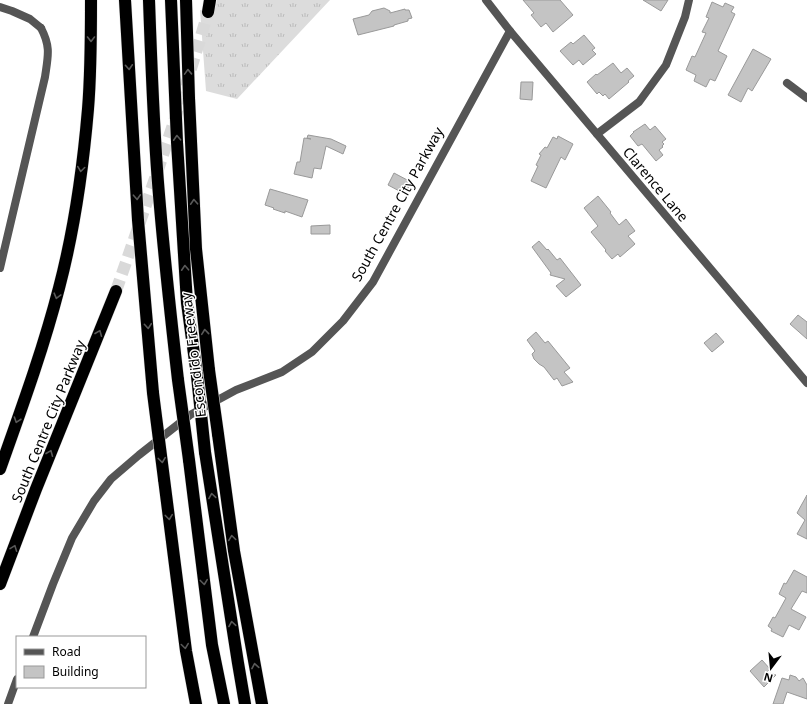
<svg xmlns="http://www.w3.org/2000/svg" width="807" height="704" viewBox="0 0 807 704" font-family="'Noto Sans',sans-serif">
	<defs>
		<pattern id="grass-tufts" width="24" height="20" patternUnits="userSpaceOnUse"><rect width="24" height="20" fill="#dcdcdc"/><path d="M3 7l-1-3M5 7V3M7 7l1-3M15 17l-1-3M17 17v-4M19 17l1-3" fill="none" stroke="#bbb"/></pattern>
	</defs>
	<rect width="100%" height="100%" fill="#fff"/>
	<!-- grass -->
	<path fill="url(#grass-tufts)" d="M217,0H330L237,99L206,91L200,10L214,13Z"/>
	<!-- building -->
	<path fill="#c4c4c4" stroke="#999" d="M523,0H560L573,15L553,32L546,23L541,27L531,15L534,13Z
		M643,0H668L661,11Z
		M712,2L723,7L725,3L734,7L731,12L735,14L718,51L727,56L715,81L710,79L706,87L694,81L696,75L686,70L692,56L695,57L706,33L702,32L709,18L706,17Z
		M384,8L390,11V13L405,9V10H409L412,18L408,19V21L394,25V26L358,35L353,19L369,15L372,11Z
		M584,35L595,48L592,50L596,54L583,65L579,60L573,65L560,51L571,42L573,44Z
		M753,49L771,59L752,91L748,88L741,102L728,95Z
		M613,63L621,73L627,68L634,76L628,81L629,82L609,99L605,94L603,96L599,92L597,94L587,82L596,74L597,75Z
		M521,82H533L532,100L520,99Z
		M645,124L650,130L655,126L666,139L662,142L664,144L662,146L663,147L659,150L663,155L656,161L642,144L638,146L630,136L634,132H633Z
		M308,135L331,139L346,146L343,154L326,146L321,169L314,168L312,178L294,174L297,162H300L304,138L311,139L307,138Z
		M558,136L573,144L565,160L561,157L546,188L531,181L538,166L536,165L541,155L539,154L545,147L547,148L553,137L557,139Z
		M394,173L411,182L405,194L388,185Z
		M270,189L308,200L302,217L285,211V213L273,209L274,208L265,205Z
		M598,196L611,212L610,213L619,225L626,219L635,231L628,236L635,244L620,257L618,254L612,259L605,251L606,250L591,232L598,226L584,208Z
		M330,225V234H311V226Z
		M539,241L547,250L548,249L557,260L560,258L581,285L566,297L556,286L565,279L550,275L551,273L532,247Z
		M798,315L807,322V339L790,324Z
		M536,332L545,343L548,341L570,368L564,372L573,382L562,386L557,378L554,380L544,367L539,364L534,359L532,354L535,351L527,340Z
		M716,333L724,342L712,352L704,343Z
		M807,495V539L797,534L805,520L797,513Z
		M794,570L807,577V593L802,591L791,609L806,617L799,630L789,625L783,637L771,631L772,629L768,626L773,617L775,618L786,598L779,594L784,583L786,584Z
		M762,660L770,669L767,672L776,675L764,687L750,671Z
		M790,675L796,677L799,681L803,678L807,685V699L787,692L783,704H773L782,678L789,680Z"/>
	<g fill="none" stroke-linecap="round" stroke-linejoin="round">
		<!-- motorway-tunnel -->
		<path stroke="#d9d9d9" stroke-width="12" stroke-dasharray="12 6" stroke-linecap="butt" d="M116,291C148,199 181,106 208,12"/>
		<!-- motorway casing -->
		<g stroke="#dbdbdb" stroke-width="13">
			<path id="motorway" d="M125,0L138,220L153,393
				M149,0C151,57 153,113 157,169C162,240 170,310 178,380
				M171,0L177,142L187,303L197,376
				M186,0L189,98L196,249L209,370
				M208,12L210,0
				M218,434L234,551L262,704
				M205,452L238,663L245,704
				M189,460L212,645L224,704
				M0,469C21,410 43,350 59,288C74,231 83,168 88,109C91,73 91,36 91,0
				M164,479L186,651L196,704
				M0,584L36,489L116,291"/>
		</g>
		<!-- minor -->
		<path stroke="#555" stroke-width="8" d="M486,0L510,31
			M0,7L12,11L30,19L41,28
			M787,83L807,98
			M597,134L639,102L666,65L685,17L689,0"/>
		<!-- tertiary -->
		<path stroke="#555" stroke-width="8" d="M0,268L45,77C48,56 51,47 41,28
			M33,637L53,584L72,538L94,501L111,479L139,455L190,415L236,390L282,372L312,352L343,321L373,282L510,31L715,274L807,383
			M8,704L17,679"/>
		<!-- motorway -->
		<use href="#motorway" stroke="#000" stroke-width="12"/>
		<!-- motorway-bridge casing -->
		<g stroke="#dbdbdb" stroke-width="13" stroke-linecap="butt">
			<path id="motorway-bridge" d="M209,370L218,434
				M197,376L205,452
				M178,380L189,460
				M153,393L164,479"/>
		</g>
		<!-- motorway-bridge -->
		<use href="#motorway-bridge" stroke="#000" stroke-width="12"/>
	</g>
	<!-- one-way arrows -->
	<defs><path id="oneway-chevron" d="M-2-3.5L2.5 0L-2 3.5" fill="none" stroke-width="1.6" stroke-linecap="round" stroke-linejoin="round"/></defs>
	<g stroke="#595959">
		<use href="#oneway-chevron" transform="translate(91 39) rotate(90)"/>
		<use href="#oneway-chevron" transform="translate(129 67) rotate(86)"/>
		<use href="#oneway-chevron" transform="translate(188 72) rotate(-92)"/>
		<use href="#oneway-chevron" transform="translate(177 138) rotate(-93)"/>
		<use href="#oneway-chevron" transform="translate(81 169) rotate(98)"/>
		<use href="#oneway-chevron" transform="translate(137 197) rotate(87)"/>
		<use href="#oneway-chevron" transform="translate(194 202) rotate(-93)"/>
		<use href="#oneway-chevron" transform="translate(185 268) rotate(-93)"/>
		<use href="#oneway-chevron" transform="translate(57 296) rotate(105)"/>
		<use href="#oneway-chevron" transform="translate(148 326) rotate(85)"/>
		<use href="#oneway-chevron" transform="translate(205 332) rotate(-96)"/>
		<use href="#oneway-chevron" transform="translate(99 333) rotate(-68)"/>
		<use href="#oneway-chevron" transform="translate(17 420) rotate(109)"/>
		<use href="#oneway-chevron" transform="translate(50 453) rotate(-68)"/>
		<use href="#oneway-chevron" transform="translate(162 460) rotate(83)"/>
		<use href="#oneway-chevron" transform="translate(212 496) rotate(-99)"/>
		<use href="#oneway-chevron" transform="translate(169 517) rotate(83)"/>
		<use href="#oneway-chevron" transform="translate(232 538) rotate(-98)"/>
		<use href="#oneway-chevron" transform="translate(14 548) rotate(-69)"/>
		<use href="#oneway-chevron" transform="translate(204 582) rotate(83)"/>
		<use href="#oneway-chevron" transform="translate(232 624) rotate(-99)"/>
		<use href="#oneway-chevron" transform="translate(185 646) rotate(82)"/>
		<use href="#oneway-chevron" transform="translate(255 666) rotate(-100)"/>
	</g>
	<g text-anchor="middle" dominant-baseline="central" stroke-width="3" stroke-linejoin="round" paint-order="stroke">
		<!-- street labels -->
		<g font-size="14" fill="#000" stroke="#fff">
			<text transform="translate(656 184) rotate(50)">Clarence Lane</text>
			<text transform="translate(397 204) rotate(-61)">South Centre City Parkway</text>
			<text transform="translate(193 355) rotate(-97)">Escondido Freeway</text>
			<text transform="translate(48 421) rotate(-68)">South Centre City Parkway</text>
		</g>
	</g>
	<!-- legend -->
	<rect x="16" y="636" width="130" height="52" fill="#ffffff" stroke="#999999"/>
	<rect x="24" y="649" width="20" height="6" fill="#555555" stroke="#999999"/>
	<text x="52" y="656" font-size="12" fill="#000000">Road</text>
	<rect x="24" y="666" width="20" height="12" fill="#c4c4c4" stroke="#999999"/>
	<text x="52" y="676" font-size="12" fill="#000000">Building</text>
	<!-- north arrow -->
	<g transform="translate(771 668) rotate(196)" stroke="#ffffff" stroke-width="3" paint-order="stroke">
	<path d="M0-3L7 15L0 10L-7 15Z" fill="#000000"/>
	<text y="-6" font-size="11" font-weight="bold" text-anchor="middle" fill="#000000">N</text>
	</g>
</svg>
